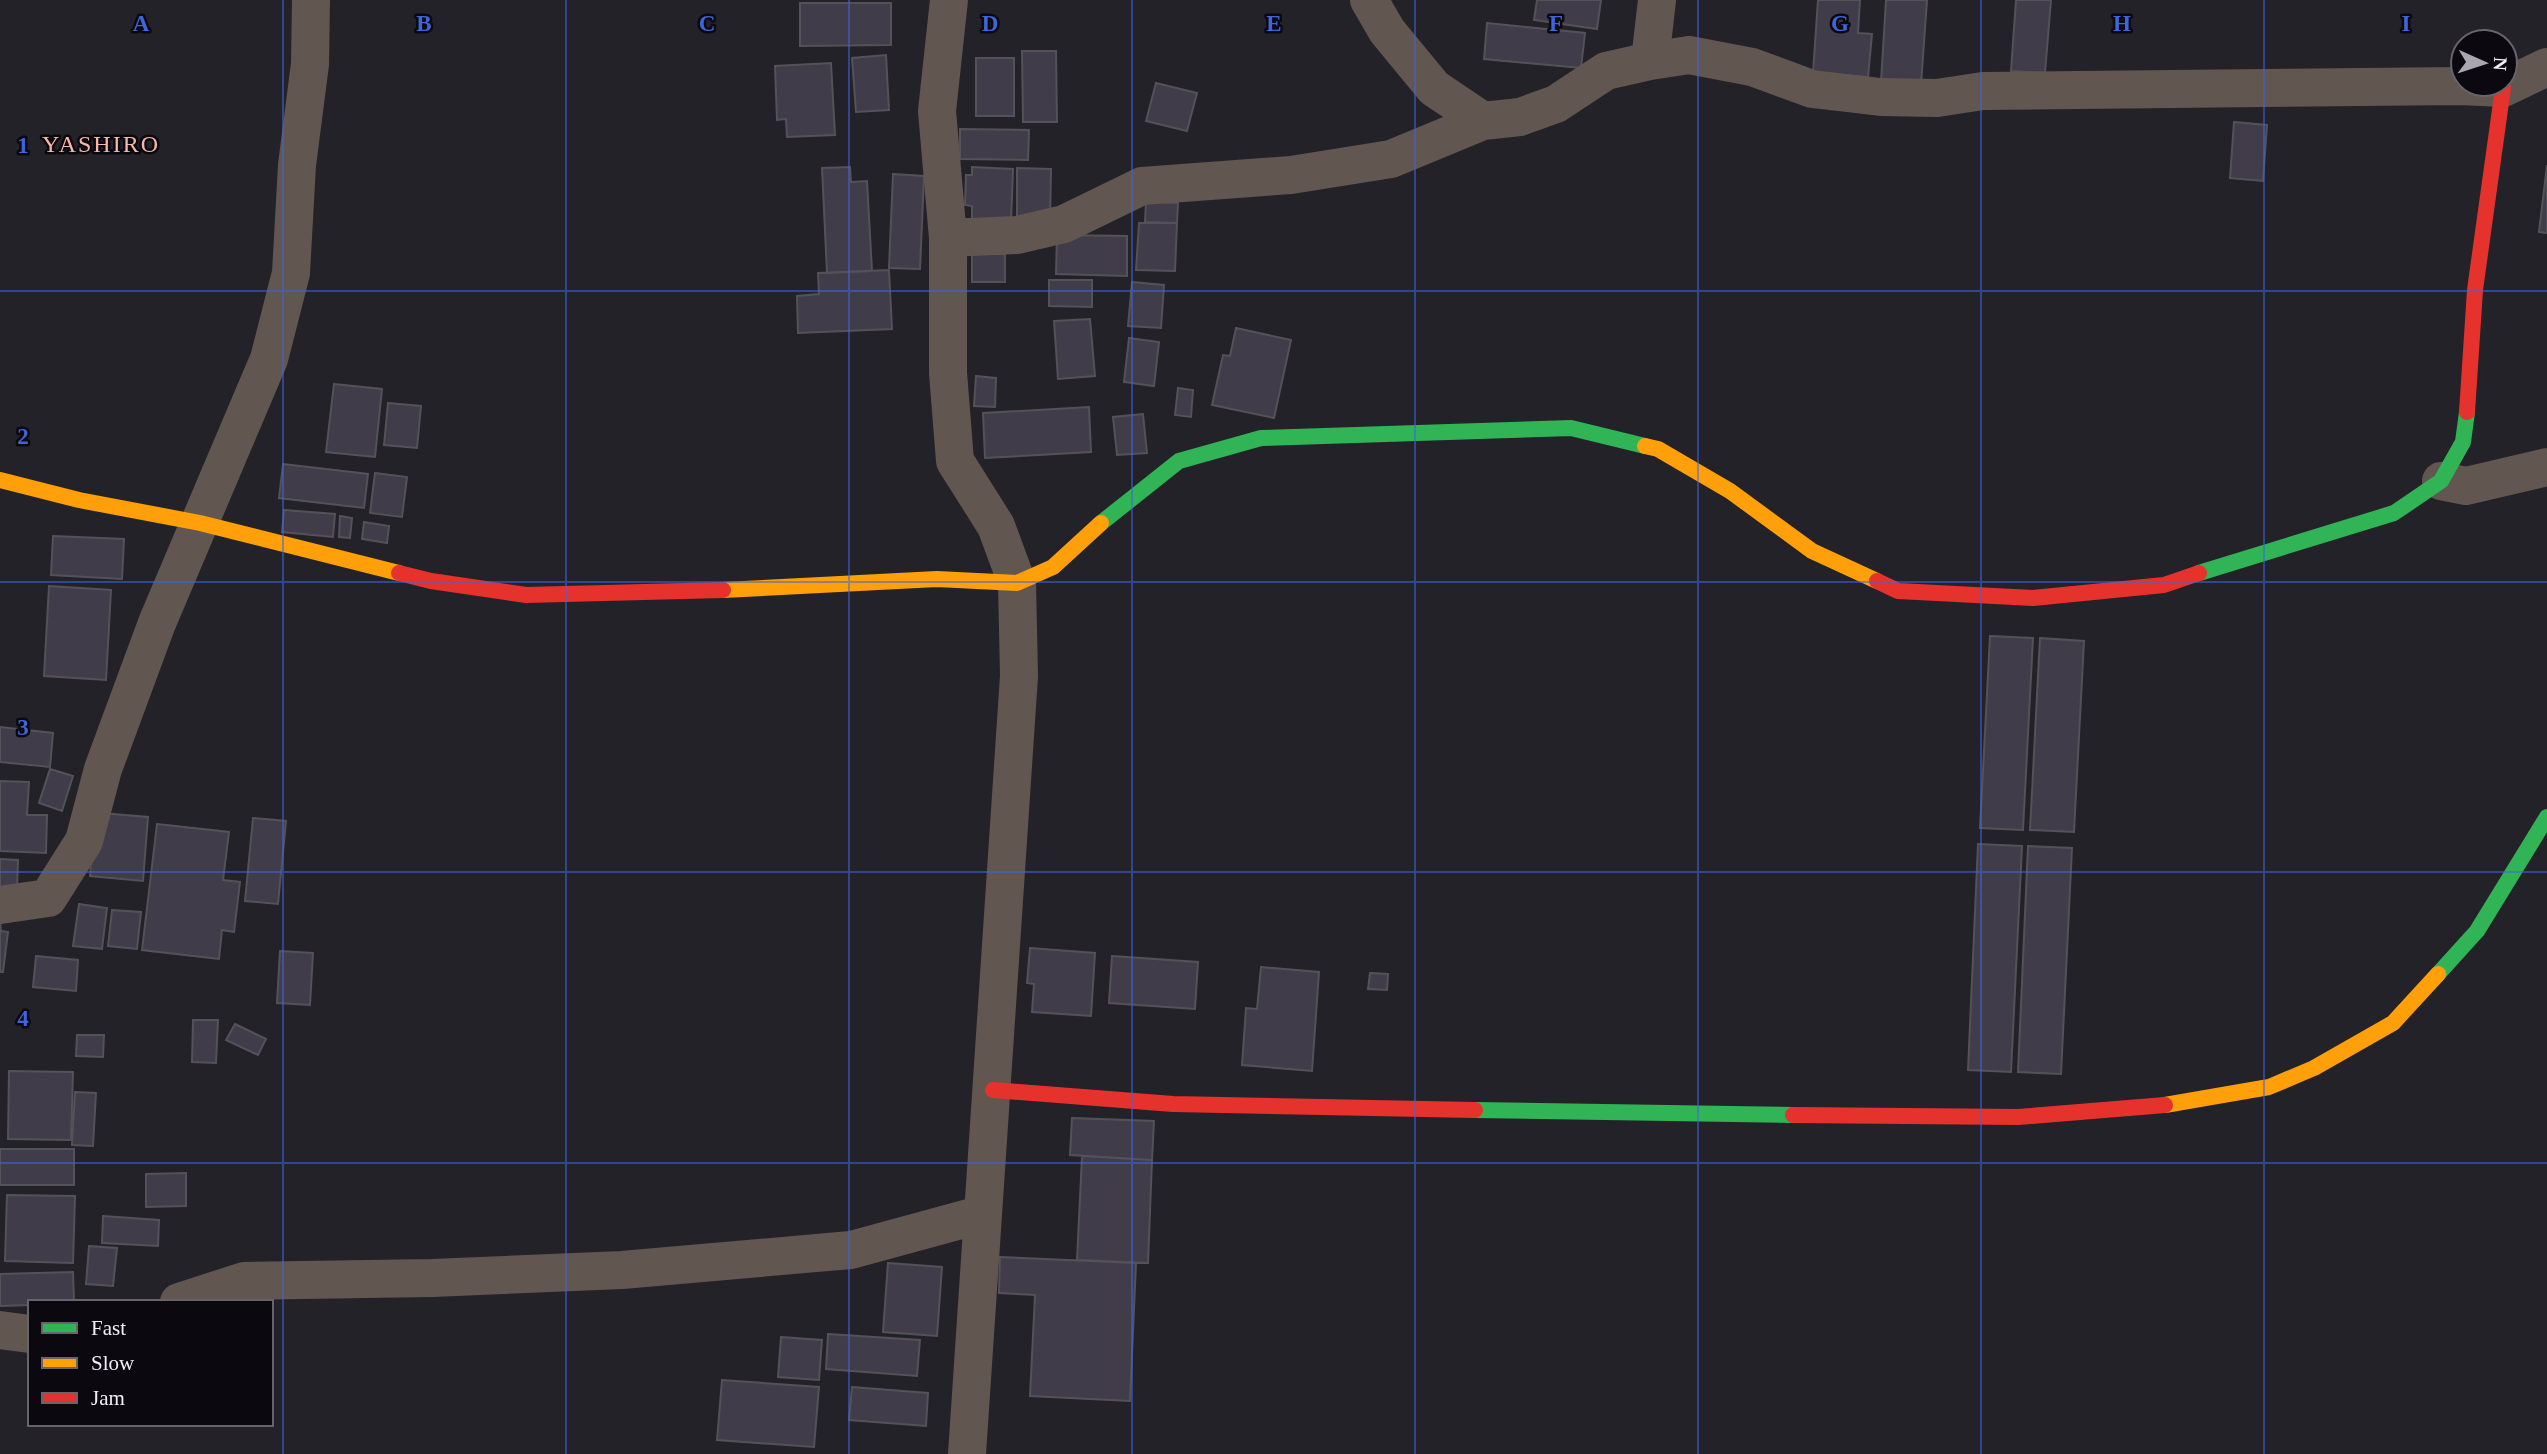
<svg xmlns="http://www.w3.org/2000/svg" width="2547" height="1454" viewBox="0 0 2547 1454" font-family="Georgia,serif">
	<rect width="100%" height="100%" fill="#232228"/>
	<!-- building -->
	<path fill="#403c4a" stroke="#535258" stroke-width="2" d="M1537,0H1601L1597,29L1534,20Z
		M1818,0H1860L1858,33L1872,34L1868,77L1813,73Z
		M1886,0H1927L1921,85L1881,82Z
		M2016,0H2051L2045,73L2011,71Z
		M800,3H891V45L800,46Z
		M1487,23L1585,33L1581,68L1484,59Z
		M1022,51H1056L1057,122H1023Z
		M886,55L889,110L856,112L852,58Z
		M976,58H1014V116H976Z
		M831,63L835,135L787,137L786,119L777,120L775,66Z
		M1156,83L1197,93L1187,131L1146,121Z
		M2234,122L2267,125L2263,181L2230,178Z
		M960,129L1029,130L1028,160L960,159Z
		M2547,165V233L2539,232Z
		M850,167L851,182L867,181L872,271L827,273L822,168Z
		M972,167L1013,169L1011,223L972,222V206L965,205L966,175H972Z
		M1017,168L1051,169L1050,222L1017,221Z
		M893,174L924,176L920,269L889,268Z
		M1146,202L1178,203L1177,223L1145,222Z
		M1139,223H1177L1175,271L1136,270Z
		M1057,235L1127,236V276L1056,274Z
		M972,254H1005V282H972Z
		M889,270L892,329L798,333L797,296L819,294L818,273Z
		M1049,280H1092V307L1049,306Z
		M1132,282L1164,285L1161,328L1128,326Z
		M1090,319L1095,376L1058,379L1054,321Z
		M1236,328L1291,340L1274,418L1212,405L1223,355L1230,356Z
		M1129,338L1159,342L1154,386L1124,382Z
		M976,376L996,378L995,407L974,406Z
		M334,384L382,389L375,457L326,452Z
		M1178,388L1193,390L1191,417L1175,415Z
		M388,403L421,406L417,448L384,445Z
		M1089,407L1091,452L985,458L983,413Z
		M1143,414L1147,453L1117,455L1113,417Z
		M283,464L368,474L364,508L279,498Z
		M375,473L407,477L402,517L370,513Z
		M284,510L335,514L333,537L282,532Z
		M340,516L352,518L350,538L339,537Z
		M364,522L389,526L387,543L362,539Z
		M53,536L124,539L122,579L51,575Z
		M49,586L111,590L106,680L44,676Z
		M1990,636L2033,638L2023,830L1980,828Z
		M2040,638L2084,641L2074,832L2030,830Z
		M0,727L53,733L50,767L0,762Z
		M50,769L73,776L62,811L39,803Z
		M0,781L29,782L27,815H47L46,853L0,851Z
		M101,813L148,817L143,881L90,876L92,845Z
		M253,818L286,821L278,904L245,901Z
		M157,824L229,832L223,880L240,882L234,932L222,930L219,959L142,950Z
		M1978,844L2022,846L2011,1072L1968,1070Z
		M2028,846L2072,848L2061,1074L2018,1072Z
		M0,859L18,860L17,891L0,890Z
		M79,904L107,908L102,949L73,946Z
		M112,910L141,912L137,949L108,946Z
		M0,922L1,931L8,932L3,972H0Z
		M1030,948L1095,953L1091,1016L1032,1012L1034,984L1027,983Z
		M280,951L313,953L310,1005L277,1003Z
		M36,956L78,960L76,991L33,987Z
		M1112,956L1198,962L1195,1009L1109,1003Z
		M1261,967L1319,972L1312,1071L1242,1065L1246,1008L1257,1009Z
		M1370,973L1388,974L1387,990L1368,989Z
		M193,1020H218L216,1063L192,1062Z
		M235,1024L266,1039L258,1055L226,1040Z
		M77,1035H104L103,1057L76,1056Z
		M9,1071L73,1072L71,1140L8,1139Z
		M75,1092L96,1093L93,1146L72,1145Z
		M1072,1118L1154,1121L1152,1160L1070,1155Z
		M0,1149H74V1185H0Z
		M1082,1156L1152,1160L1148,1263L1077,1260Z
		M186,1173V1206L146,1207V1174Z
		M7,1195L75,1196L73,1263L5,1261Z
		M103,1216L159,1220L158,1246L102,1243Z
		M89,1246L117,1248L113,1286L86,1284Z
		M1000,1257L1136,1263L1130,1401L1030,1396L1035,1295L999,1293Z
		M888,1263L942,1267L937,1336L883,1332Z
		M73,1272L74,1302H30V1305L0,1306V1274Z
		M828,1334L920,1340L917,1376L826,1369Z
		M781,1337L822,1340L819,1380L778,1377Z
		M722,1380L819,1387L814,1447L717,1440Z
		M852,1387L928,1393L926,1426L849,1420Z"/>
	<g fill="none" stroke-linecap="round" stroke-linejoin="round">
		<!-- street -->
		<path stroke="#625650" stroke-width="38" d="M949,0L937,111L948,238V373L955,461L996,526L1017,583L1019,676L967,1454
			M1369,0L1387,31L1434,88L1483,121
			M1657,0L1650,61L1689,55L1752,67L1812,89L1881,97L1937,98L1983,91L2460,86L2503,88L2547,67
			M948,238L1017,235L1064,224L1142,186L1291,175L1391,159L1483,121L1520,117L1556,104L1606,71L1650,61
			M2441,481L2466,486L2547,467
			M0,905L48,898L84,841L103,769L157,623L269,359L291,273L297,165L310,64L311,0
			M179,1302L244,1281L432,1278L622,1270L851,1250L983,1214
			M0,1330L30,1334"/>
		<!-- fast -->
		<path stroke="#30b455" stroke-width="16" d="M1101,523L1179,461L1261,438L1571,428L1645,446
			M2199,573L2394,513L2441,481L2463,442L2467,412
			M2438,974L2477,931L2547,817
			M1475,1110L1793,1115"/>
		<!-- slow -->
		<path stroke="#ff9f0a" stroke-width="16" d="M1645,446L1658,449L1730,491L1812,551L1877,581
			M0,480L79,500L200,523L399,573
			M723,590L937,579L1017,583L1053,567L1101,523
			M2165,1105L2269,1087L2314,1068L2393,1023L2438,974"/>
		<!-- jam -->
		<path stroke="#e5322d" stroke-width="16" d="M2467,412L2475,290L2503,88
			M399,573L431,581L526,595L723,590
			M1877,581L1898,591L2033,598L2164,585L2199,573
			M993,1090L1173,1104L1475,1110
			M1793,1115L2018,1117L2165,1105"/>
	</g>
	<!-- grid -->
	<path fill="none" stroke="#3d66dd" stroke-width="2" stroke-opacity="0.55" d="M283,0V1454M566,0V1454M849,0V1454M1132,0V1454M1415,0V1454M1698,0V1454M1981,0V1454M2264,0V1454M0,291H2547M0,582H2547M0,872H2547M0,1163H2547"/>
	<g text-anchor="middle" dominant-baseline="central" stroke-width="5" stroke-linejoin="round" paint-order="stroke">
		<!-- quarter labels -->
		<g font-size="24" letter-spacing="2" fill="#f9b8a7" stroke="#0b090f">
			<text x="101" y="144">YASHIRO</text>
		</g>
	</g>
	<g font-size="23" text-anchor="middle" font-weight="bold" fill="#3d66dd" stroke="#0b090f" stroke-width="5" stroke-linejoin="round" paint-order="stroke">
		<text x="141" y="31">A</text>
		<text x="424" y="31">B</text>
		<text x="707" y="31">C</text>
		<text x="990" y="31">D</text>
		<text x="1274" y="31">E</text>
		<text x="1556" y="31">F</text>
		<text x="1840" y="31">G</text>
		<text x="2122" y="31">H</text>
		<text x="2406" y="31">I</text>
		<text x="23" y="153">1</text>
		<text x="23" y="444">2</text>
		<text x="23" y="735">3</text>
		<text x="23" y="1026">4</text>
	</g>
	<!-- legend -->
	<rect x="28" y="1300" width="245" height="126" fill="#0b090f" stroke="#67646c" stroke-width="2"/>
	<rect x="42" y="1323" width="35" height="10" fill="#30b455" stroke="#67646c" stroke-width="2"/>
	<text x="91" y="1335" font-size="21" fill="#f0edf7">Fast</text>
	<rect x="42" y="1358" width="35" height="10" fill="#ff9f0a" stroke="#67646c" stroke-width="2"/>
	<text x="91" y="1370" font-size="21" fill="#f0edf7">Slow</text>
	<rect x="42" y="1393" width="35" height="10" fill="#e5322d" stroke="#67646c" stroke-width="2"/>
	<text x="91" y="1405" font-size="21" fill="#f0edf7">Jam</text>
	<!-- north arrow -->
	<g transform="translate(2484 63) rotate(93)"><circle r="33" fill="#0b090f" stroke="#67646c" stroke-width="2"/>
	<path d="M0-5L12 26L0 18L-12 26Z" fill="#a8a6af"/>
	<text y="-10" font-size="19" font-weight="bold" text-anchor="middle" fill="#f0edf7">N</text>
	</g>
</svg>
